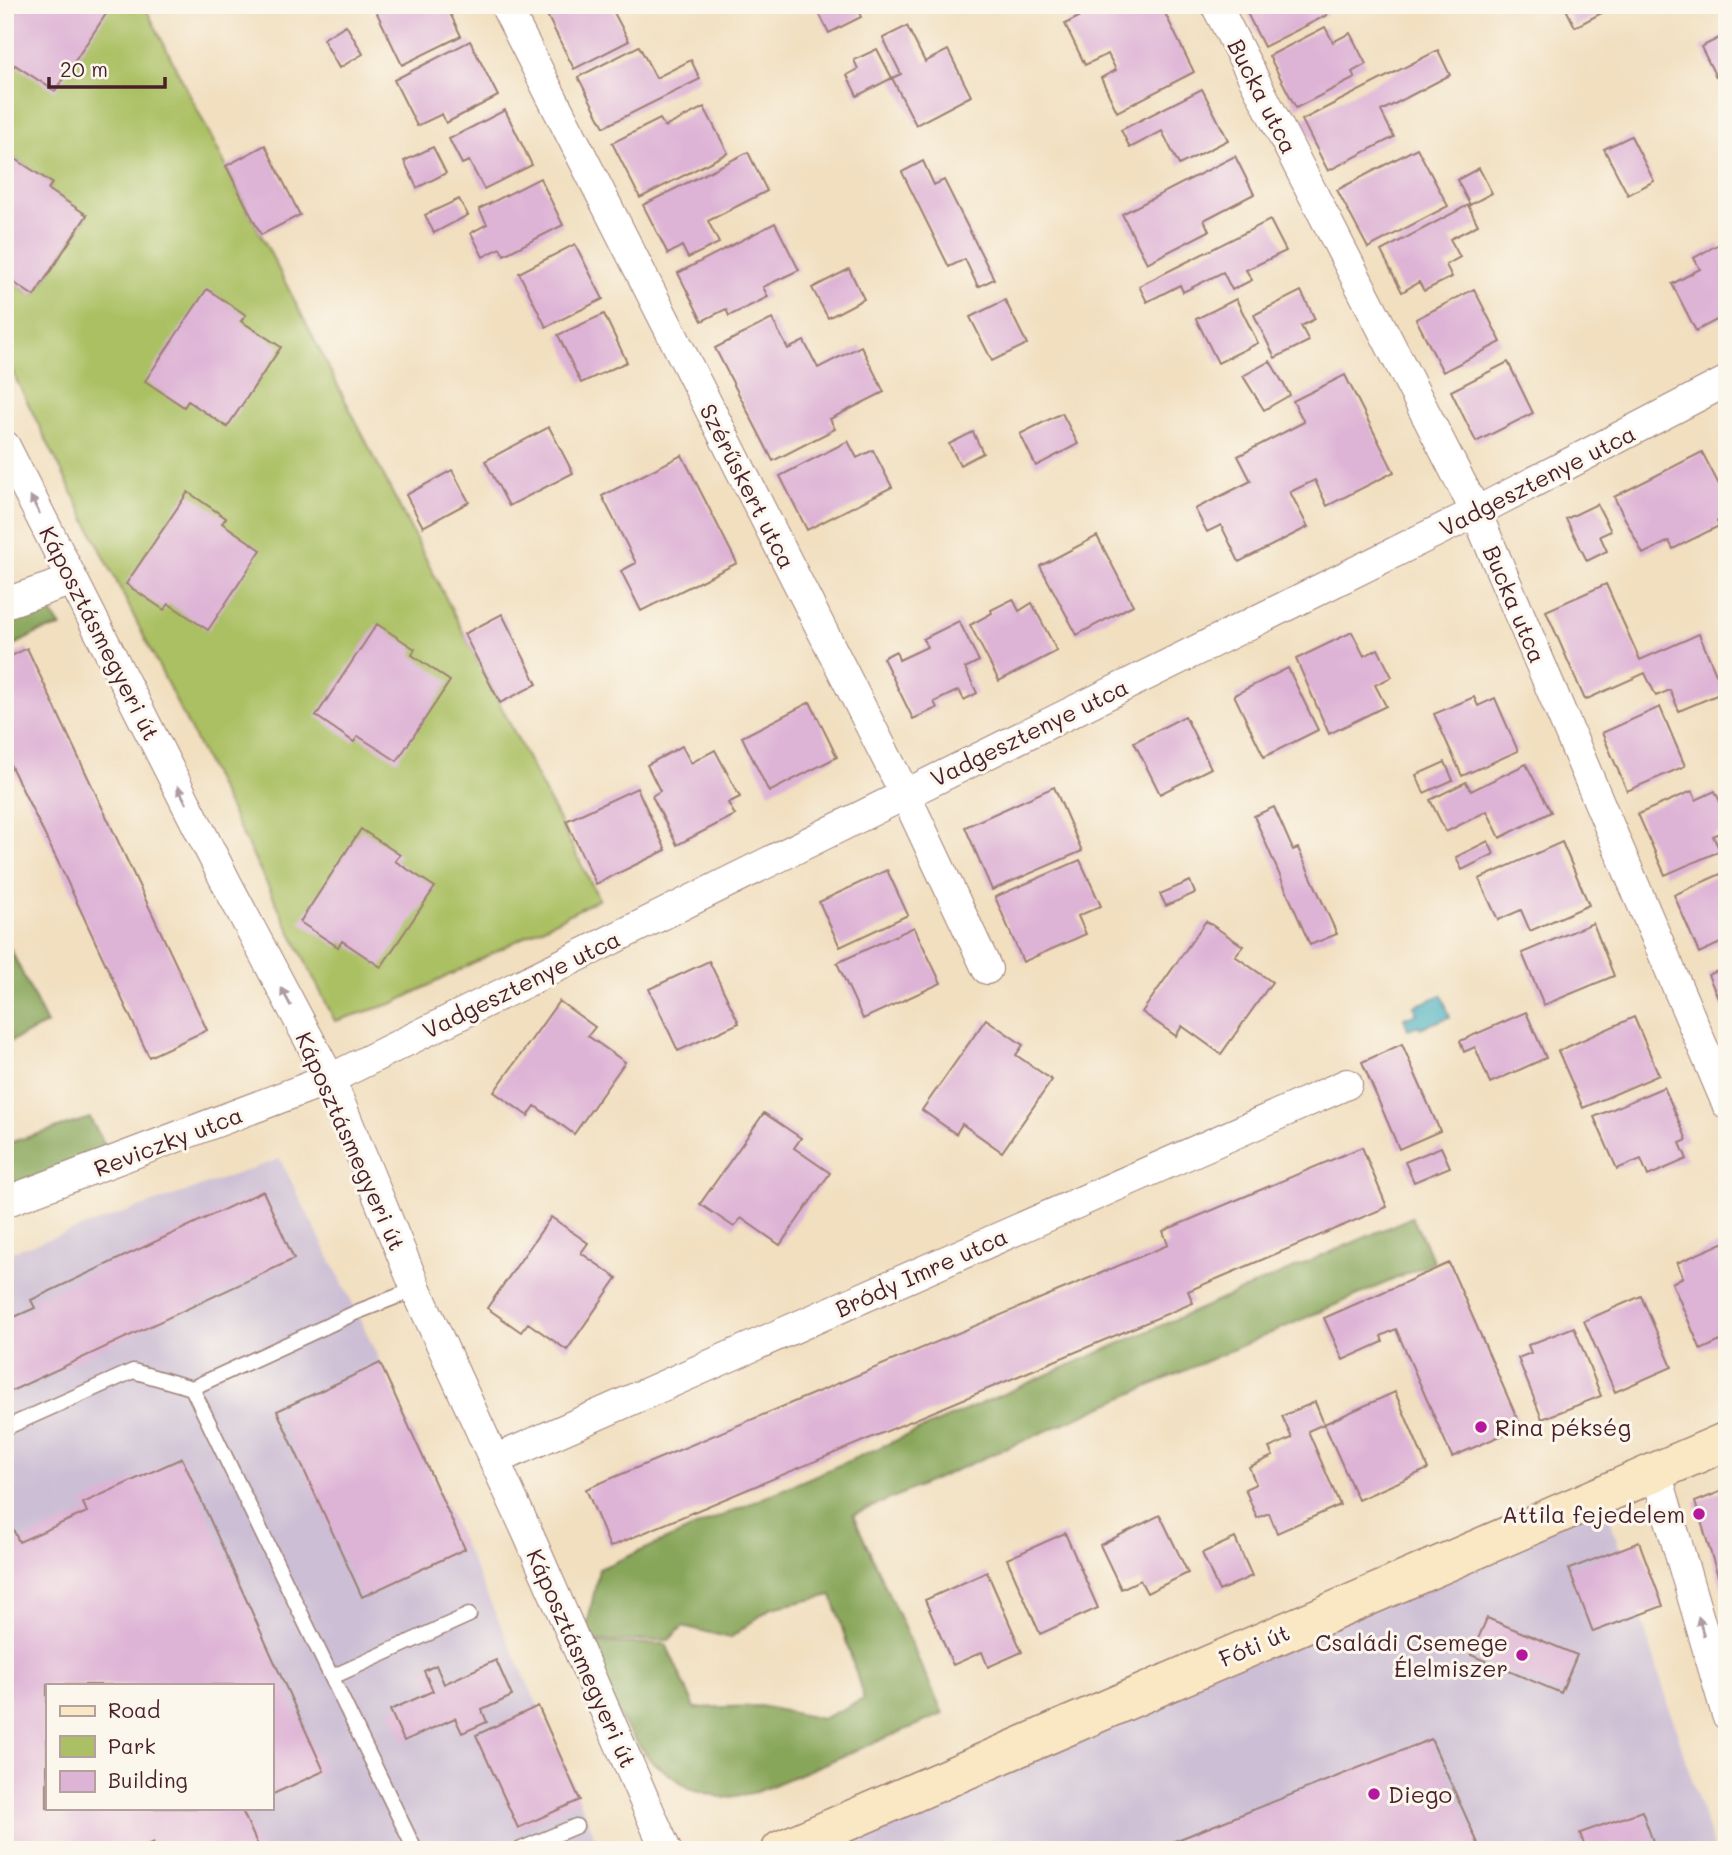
<svg xmlns="http://www.w3.org/2000/svg" width="1732" height="1855" viewBox="0 0 1732 1855" font-family="Mali,sans-serif">
	<rect width="100%" height="100%" fill="#fbf7ec"/>
	<filter id="ink" filterUnits="userSpaceOnUse"><feTurbulence type="fractalNoise" baseFrequency=".0143" numOctaves="2"/><feDisplacementMap in="SourceGraphic" scale="14" xChannelSelector="R" yChannelSelector="G"/><feConvolveMatrix kernelMatrix="1 2 1 2 8 2 1 2 1" color-interpolation-filters="sRGB"/></filter>
	<filter id="wash" filterUnits="userSpaceOnUse"><feTurbulence type="fractalNoise" baseFrequency=".00686" numOctaves="4" result="noise"/><feDisplacementMap in="SourceGraphic" scale="28" xChannelSelector="R" yChannelSelector="G"/><feGaussianBlur stdDeviation="1.57" result="paint"/><feColorMatrix in="noise" values="0 0 0 0 0 0 0 0 0 0 0 0 0 0 0 0 0 1.4 0 .05"/><feComposite in="paint" operator="in"/></filter>
	<g filter="url(#wash)">
		<rect width="100%" height="100%" fill="#f1dfc0"/>
		<!-- industrial -->
		<path fill="#ccbed4" fill-rule="evenodd" d="M280,1159L357,1312L538,1706L601,1850H5V1254ZM47,1685H271V1808H47Z
			M1600,1486L1714,1850H762Z"/>
		<!-- green -->
		<path fill="#abc064" stroke="#7a7048" stroke-width="2" d="M5,5H144L599,899L394,1003L335,1021L5,357V277L34,296L87,216L48,189L52,183L14,158L5,171Z"/>
		<!-- forest -->
		<path fill="#88a65a" stroke="#696242" stroke-width="2" d="M42,599L61,627L39,632L5,650V613Z
			M5,938L47,1024L5,1044Z
			M90,1118L109,1153L5,1189V1144Z
			M1412,1217L1434,1262L853,1515L943,1714L757,1792L724,1798L689,1788L652,1762L624,1725L585,1643L666,1644L695,1708L760,1706L822,1719L864,1699L832,1595L771,1608L730,1638L683,1626L669,1640L584,1641L599,1569Z"/>
		<!-- water -->
		<path fill="#3dabbc" stroke="#446574" stroke-width="2" d="M1442,995L1450,1017L1420,1028L1419,1025L1408,1029L1404,1018L1417,1013L1414,1006Z"/>
		<g id="blocks">
			<!-- building -->
			<path fill="#deb4d6" d="M5,5H100L108,11L55,91L15,65L11,71L5,67Z
				M373,5H446L461,36L402,65Z
				M546,5H610L629,41L574,69L543,7Z
				M815,5H856L861,17L829,33Z
				M1102,5H1161L1194,72L1117,112L1101,78L1116,70L1108,54L1085,65L1065,24Z
				M1243,5H1322L1327,15L1264,47Z
				M1564,5H1617L1575,27Z
				M346,25L363,54L339,68L323,39Z
				M907,26L925,62L948,50L971,96L916,125L892,78L901,74L883,38Z
				M1325,27L1333,42L1350,33L1366,64L1352,72L1355,78L1296,108L1269,56Z
				M1727,34V71L1716,77L1701,47Z
				M470,41L498,96L446,123L442,114L417,126L394,80Z
				M639,46L656,78L691,60L700,79L604,127L578,77Z
				M877,49L892,78L857,96L847,75L858,69L854,60Z
				M1438,50L1450,75L1381,111L1394,137L1328,171L1302,120Z
				M1202,89L1228,140L1179,165L1162,131L1130,148L1121,130Z
				M704,107L728,153L640,198L612,143L660,119L665,127Z
				M505,110L532,165L484,189L469,161L462,164L449,139Z
				M1631,136L1654,181L1628,195L1604,149Z
				M265,145L300,215L261,235L226,166Z
				M433,147L446,173L417,188L404,161Z
				M1417,148L1448,206L1368,248L1337,190Z
				M748,152L767,191L708,221L719,243L688,258L682,246L668,254L643,205Z
				M1235,156L1254,194L1204,220L1209,231L1147,263L1122,214Z
				M14,158L52,183L48,189L87,215L34,296L5,277V171Z
				M923,161L934,185L944,180L994,279L978,287L965,259L949,267L902,172Z
				M1479,168L1492,193L1470,205L1457,180Z
				M540,178L563,225L504,255L500,248L483,257L471,233L487,224L479,209Z
				M459,199L468,215L434,233L425,215Z
				M1468,205L1478,225L1450,239L1460,257L1446,265L1452,277L1424,291L1419,282L1402,292L1381,251Z
				M1270,220L1286,251L1246,270L1252,280L1232,290L1223,272L1183,292L1180,285L1147,302L1139,286Z
				M775,223L799,270L763,287L768,297L729,316L726,309L702,321L678,273Z
				M575,244L603,299L546,327L519,273Z
				M1719,244L1727,259V322L1724,316L1696,331L1672,284L1700,269L1694,258Z
				M849,269L864,299L828,318L812,288Z
				M207,289L246,315L241,321L281,347L227,427L188,401L184,407L145,381Z
				M1474,289L1501,342L1443,372L1416,319Z
				M1301,291L1315,319L1301,326L1309,341L1275,358L1254,315Z
				M1236,299L1258,343L1218,363L1196,319Z
				M1005,300L1027,344L992,361L970,317Z
				M604,314L627,362L581,383L558,335Z
				M772,319L788,349L804,341L818,368L861,346L884,392L830,419L835,429L773,461L715,348Z
				M1270,361L1290,395L1264,410L1243,376Z
				M1508,362L1533,413L1476,442L1451,391Z
				M1345,375L1394,472L1327,506L1315,480L1290,492L1308,527L1239,562L1221,525L1207,532L1195,509L1251,481L1238,456L1304,422L1293,401Z
				M1062,413L1078,444L1036,466L1020,434Z
				M549,427L573,473L509,506L485,461Z
				M973,432L983,453L960,465L949,444Z
				M848,441L857,458L873,450L892,487L807,530L780,476Z
				M1702,452L1727,500V516L1717,521L1719,526L1673,549L1669,541L1643,554L1614,497Z
				M682,455L737,563L641,611L621,571L636,563L602,496Z
				M452,470L469,502L423,527L406,495Z
				M188,492L226,518L222,523L261,550L208,630L169,604L164,610L126,584Z
				M1597,504L1611,531L1600,536L1607,551L1587,561L1566,519Z
				M1097,536L1133,605L1077,635L1040,566Z
				M1606,584L1640,660L1699,634L1724,692L1679,711L1670,690L1656,696L1645,673L1585,700L1546,611Z
				M1013,599L1019,611L1032,603L1057,651L999,681L970,625L992,613L991,610Z
				M502,614L537,684L500,703L464,634Z
				M959,621L979,661L965,668L977,693L964,700L959,690L934,702L937,708L913,719L883,658L896,651L899,660L927,647L923,639Z
				M377,624L415,649L412,655L450,681L397,761L358,736L354,742L316,716Z
				M1352,632L1364,656L1378,649L1392,677L1375,685L1386,706L1329,734L1296,659Z
				M27,648L207,1030L149,1057L60,866L5,754V659Z
				M1288,668L1318,730L1264,757L1234,695Z
				M1474,697L1478,706L1495,698L1518,751L1462,776L1434,714Z
				M810,702L837,757L769,792L742,737Z
				M1660,707L1685,766L1627,791L1602,733Z
				M1185,716L1211,768L1160,794L1134,742Z
				M682,746L691,763L715,750L740,797L728,803L735,815L677,845L652,796L660,791L647,765Z
				M1445,762L1453,780L1424,793L1416,775Z
				M1526,764L1551,812L1500,838L1487,811L1446,832L1430,800L1466,782L1471,791Z
				M1054,787L1082,851L992,890L965,827Z
				M637,788L666,850L596,884L566,821Z
				M1692,791L1696,800L1715,791L1727,817V830L1713,836L1720,851L1665,875L1638,814Z
				M1274,807L1293,850L1298,848L1337,934L1310,945L1254,816Z
				M361,829L400,855L395,861L435,887L381,967L342,941L338,947L300,922Z
				M1488,841L1494,854L1462,870L1456,857Z
				M1562,842L1589,905L1530,931L1521,910L1498,920L1479,879Z
				M1080,860L1101,906L1078,916L1086,934L1023,962L995,897Z
				M887,870L908,915L840,947L819,902Z
				M1727,871V940L1699,953L1674,895Z
				M1190,881L1195,893L1166,906L1160,894Z
				M1206,921L1243,946L1235,956L1272,982L1221,1054L1182,1026L1176,1036L1142,1012Z
				M1593,923L1614,976L1544,1005L1522,953Z
				M914,927L941,983L863,1019L837,963Z
				M709,961L739,1023L678,1051L649,989Z
				M1727,967V1018L1708,975Z
				M559,1001L595,1027L588,1036L625,1062L574,1134L535,1106L528,1116L494,1092Z
				M1526,1012L1546,1058L1490,1083L1475,1047L1464,1052L1460,1041Z
				M1634,1017L1659,1075L1583,1108L1558,1051Z
				M986,1019L1023,1045L1016,1055L1052,1080L1002,1152L962,1124L956,1134L922,1110Z
				M1402,1044L1440,1131L1399,1149L1362,1062Z
				M1664,1087L1687,1140L1680,1143L1687,1159L1648,1176L1641,1159L1617,1169L1594,1117Z
				M764,1113L801,1138L794,1148L830,1173L780,1245L741,1218L734,1227L700,1204Z
				M1362,1147L1387,1207L1188,1291L1193,1303L610,1547L586,1489L1168,1245L1163,1231Z
				M1441,1147L1450,1167L1414,1182L1405,1162Z
				M263,1191L294,1259L5,1394V1321L35,1308L31,1300Z
				M551,1217L588,1243L581,1253L617,1278L567,1350L528,1323L521,1332L487,1308Z
				M1727,1241V1338L1701,1350L1672,1283L1683,1277L1677,1263Z
				M1449,1263L1521,1427L1452,1457L1396,1329L1381,1336L1383,1342L1343,1360L1324,1318Z
				M1641,1296L1672,1367L1615,1392L1584,1321Z
				M1574,1327L1601,1396L1542,1419L1518,1358L1531,1353L1528,1345Z
				M380,1363L465,1549L362,1597L277,1411Z
				M1395,1392L1428,1469L1358,1500L1324,1424Z
				M1315,1402L1324,1424L1308,1431L1340,1505L1277,1533L1269,1513L1257,1518L1245,1489L1256,1484L1249,1467L1273,1456L1269,1448L1292,1438L1282,1416Z
				M182,1458L324,1771L271,1795V1685H47V1808H241L260,1850H156L153,1843L140,1850H5V1759L8,1758L5,1751V1512L19,1542L87,1512L83,1503Z
				M1727,1489V1602H1726L1695,1502Z
				M1160,1515L1188,1573L1147,1593L1140,1580L1121,1589L1100,1545Z
				M1065,1533L1098,1608L1040,1634L1007,1559Z
				M1235,1538L1252,1576L1219,1591L1202,1553Z
				M1639,1542L1663,1606L1593,1632L1569,1569Z
				M987,1572L1022,1652L988,1667L982,1652L953,1665L925,1600Z
				M1487,1618L1577,1655L1561,1693L1471,1655Z
				M496,1660L512,1696L482,1710L487,1722L462,1733L455,1718L404,1741L390,1710L433,1691L424,1671L436,1665L444,1684Z
				M538,1706L580,1800L518,1828L476,1735Z
				M1431,1739L1481,1850H1152Z
				M1642,1811L1656,1850H1586L1580,1833Z"/>
		</g>
	</g>
	<g filter="url(#ink)">
		<use href="#blocks" fill-opacity="0" stroke="#9e7f76" stroke-width="2"/>
		<g fill="none" stroke-linecap="round" stroke-linejoin="round">
			<!-- lane casing -->
			<g stroke="#9e7f76" stroke-width="17">
				<path id="lane" d="M192,1388L415,1850
					M5,1428L133,1371L192,1388L357,1312L416,1289
					M332,1677L469,1615
					M519,1850L576,1826"/>
			</g>
			<!-- street casing -->
			<g stroke="#9e7f76" stroke-width="32">
				<path id="street" d="M505,5L905,794L987,969
					M1216,5L1476,512L1727,1104
					M5,446L227,884L330,1079L416,1289L529,1536L666,1850
					M5,603L73,580
					M5,1202L330,1079L1476,512L1727,381
					M495,1460L1347,1084
					M1656,1472L1727,1715"/>
			</g>
			<!-- secondary casing -->
			<g stroke="#9e7f76" stroke-width="41">
				<path id="secondary" d="M781,1850L1727,1441"/>
			</g>
			<!-- lane -->
			<use href="#lane" stroke="#fff" stroke-width="14"/>
			<!-- street -->
			<use href="#street" stroke="#fff" stroke-width="30"/>
			<!-- secondary -->
			<use href="#secondary" stroke="#fae7c3" stroke-width="38"/>
		</g>
		<!-- one-way arrows -->
		<defs><path id="oneway-solid" d="M-6-.8H1V-3.2L6.5 0L1 3.2V.8H-6Z" transform="scale(1.75)"/></defs>
		<g fill="#ae9aa0">
			<use href="#oneway-solid" transform="translate(35 505) rotate(-117)"/>
			<use href="#oneway-solid" transform="translate(182 795) rotate(-117)"/>
			<use href="#oneway-solid" transform="translate(286 997) rotate(-118)"/>
			<use href="#oneway-solid" transform="translate(1701 1626) rotate(-106)"/>
		</g>
	</g>
	<!-- markers -->
	<g fill="#b5179e" stroke="#fbf7ec" stroke-width="2.5">
		<circle cx="1481" cy="1427" r="7"/>
		<circle cx="1699" cy="1514" r="7"/>
		<circle cx="1522" cy="1655" r="7"/>
		<circle cx="1374" cy="1794" r="7"/>
	</g>
	<g text-anchor="middle" dominant-baseline="central" stroke-width="6" stroke-linejoin="round" paint-order="stroke">
		<!-- street labels -->
		<g font-size="23" fill="#4a1f2b" stroke="#fbf7ec">
			<text transform="translate(1263 96) rotate(63)">Bucka utca</text>
			<text transform="translate(1537 480) rotate(-27)">Vadgesztenye utca</text>
			<text transform="translate(748 486) rotate(63)">Szérűskert utca</text>
			<text transform="translate(1515 604) rotate(67)">Bucka utca</text>
			<text transform="translate(100 633) rotate(63)">Káposztásmegyeri út</text>
			<text transform="translate(1029 732) rotate(-26)">Vadgesztenye utca</text>
			<text transform="translate(521 984) rotate(-26)">Vadgesztenye utca</text>
			<text transform="translate(168 1141) rotate(-21)">Reviczky utca</text>
			<text transform="translate(351 1141) rotate(66)">Káposztásmegyeri út</text>
			<text transform="translate(921 1272) rotate(-24)">Bródy Imre utca</text>
			<text transform="translate(1254 1645) rotate(-23)">Fóti út</text>
			<text transform="translate(582 1658) rotate(66)">Káposztásmegyeri út</text>
		</g>
		<!-- poi labels -->
		<g font-size="23" fill="#4a1f2b" stroke="#fbf7ec" text-anchor="start">
			<text x="1495" y="1427">Rina pékség</text>
			<text x="1685" y="1514" text-anchor="end">Attila fejedelem</text>
			<text x="1508" y="1642" text-anchor="end">Családi Csemege<tspan x="1508" dy="26">Élelmiszer</tspan></text>
			<text x="1388" y="1794">Diego</text>
		</g>
	</g>
	<!-- margin -->
	<rect width="1732" height="1855" fill="none" stroke="#fbf7ec" stroke-width="28"/>
	<!-- legend -->
	<rect x="46" y="1684" width="228" height="126" fill="#fbf7ec" stroke="#b4a19f" stroke-width="2"/>
	<rect x="60" y="1706" width="35" height="10" fill="#fae7c3" stroke="#b4a19f" stroke-width="2"/>
	<text x="108" y="1718" font-size="21" fill="#4a1f2b">Road</text>
	<rect x="60" y="1736" width="35" height="21" fill="#abc064" stroke="#b4a19f" stroke-width="2"/>
	<text x="108" y="1754" font-size="21" fill="#4a1f2b">Park</text>
	<rect x="60" y="1771" width="35" height="21" fill="#deb4d6" stroke="#b4a19f" stroke-width="2"/>
	<text x="108" y="1788" font-size="21" fill="#4a1f2b">Building</text>
	<!-- scale -->
	<path d="M49 77v10h116v-10" fill="none" stroke="#4a1f2b" stroke-width="3.5"/>
	<text x="60" y="77" font-size="21" fill="#4a1f2b" stroke="#fbf7ec" stroke-width="5" paint-order="stroke">20 m</text>
</svg>
